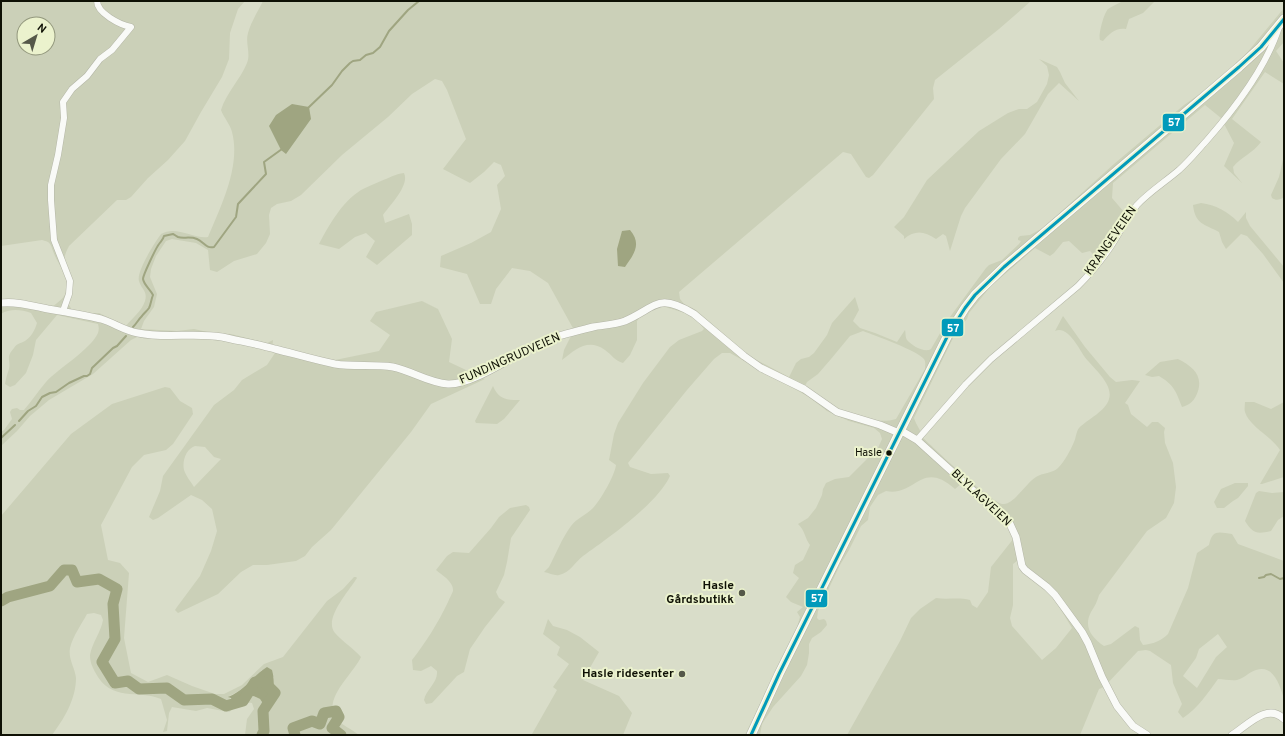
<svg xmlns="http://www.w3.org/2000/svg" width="1285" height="736" viewBox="0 0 1285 736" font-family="Overpass,sans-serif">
	<rect width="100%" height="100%" fill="#d9ddc9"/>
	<!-- green -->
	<path fill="#cbd0b8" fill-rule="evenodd" d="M1,1H245L238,9L230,33L229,59L222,77L201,112L185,141L168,160L148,178L131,197L126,200H117L69,246C58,267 70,263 71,279C71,288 69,297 69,305L72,310L90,313H99L126,326C132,318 142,311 145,301C148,291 141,289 139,281C136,272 155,242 161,234C176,225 193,239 208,237C221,206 241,166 232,132C230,124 224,118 221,110C226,93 240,80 247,63C251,53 245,43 248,33C251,22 258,11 263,1H1031L999,29L935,80L933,88L934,99L873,175L869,178L866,177L851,154L843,152L679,292L680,299L684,304L696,310L749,356L789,377L796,363L801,359L809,357L814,353L827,335L832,323L855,297L859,310L853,321L860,328L875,333L897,342L905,330C906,333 905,337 907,340C912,346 925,353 931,349L947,321L986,268L989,265L1002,260L1019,244L1021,241L1018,240V238L1020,236L1030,235L1043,228L1114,164L1184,105L1214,84L1246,54L1284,8V42L1276,51L1284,63V84L1265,72L1232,119L1261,142C1252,154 1242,156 1233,167L1234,173L1242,183L1224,166L1234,143L1221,118L1205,105L1113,183L1112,198L1124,212L1117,230L1097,258L1090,251L1082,253L1069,241L1063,242L1054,253L1050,256L1035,248L991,286L969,313L967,319L956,332L914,418C916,425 921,430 923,438C934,448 994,506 1004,504C1015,503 1026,483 1036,477C1042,473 1053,473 1058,468C1065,461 1070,451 1074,442C1076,438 1076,432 1079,428C1088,419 1106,411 1109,399C1114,384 1092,367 1084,356C1079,348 1067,325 1055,331L1063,316L1085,347L1110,377L1116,382L1132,380L1140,381L1125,403L1128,405L1131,414L1147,427L1152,422H1158L1165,428L1164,432L1165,443L1173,463L1176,487L1174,503L1166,518L1147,531L1099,595C1097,602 1095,606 1091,612C1083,627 1092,638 1104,646L1111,644L1135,626L1139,628L1140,640L1143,645C1153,644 1161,641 1168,634L1188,588L1197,553L1209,545C1212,529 1219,532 1232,534L1238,544L1284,561V699C1280,686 1274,664 1256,670C1249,672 1243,679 1237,680C1231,681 1224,679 1218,679C1208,693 1198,708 1183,718L1178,712L1182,704L1173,683L1171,665L1150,651L1146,650L1138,651L1104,687L1099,689L1080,735H847L900,641L911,618L920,609L936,598C947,600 959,597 970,600L972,605L977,608L988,592L991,567L1014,538L1009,526L961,484L955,489C921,459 916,497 886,491L878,495L870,507L868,520L861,526L849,550L840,565L818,611L817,618L819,620L824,619L826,621L827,625L821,632L812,638L809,644V653L807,665L801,676L773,707L762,724L760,735H745L797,627L800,617L797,612L803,607L791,602L786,597L799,578L793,573L795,565L803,560L810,545C805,539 805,530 798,524L808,518L816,508L822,495L823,489L826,483L835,479L849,477L878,448L882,439L880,433L874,428L849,421L827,411L809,397L730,353H722L714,359L687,390L628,463L630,467L651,474L668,473L670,476C658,503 607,539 583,556C575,562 570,573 559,575C555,576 549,573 544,572L549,567C556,554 562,538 571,526C577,518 586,515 593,508C600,501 615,475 616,465L609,460L614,434L618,423L643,383L670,347L679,340L702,331L704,329L697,320L685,313L662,306L650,310L642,314L637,321V340L630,355L623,363C615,361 612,355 605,350C588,338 576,349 562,360L564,350L574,330L548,283L530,271L512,268L496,289L491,304H480L467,274L440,267L441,256L471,243L491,232L501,209L497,185L505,176L501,165L494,162L484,172L470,183L443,169L466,139L447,90L442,81L435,79L412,94L388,117L342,155L301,195L291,201L277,204L271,208L269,215L270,234L266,243L257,254L234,261L217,272L210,270L208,250L196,243L172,239L166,241L156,256L151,269L150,277L152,282L157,294L154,307L144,321L141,329L177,331L194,329L212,333L231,334L267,343L273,340L272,351L223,341L191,338L137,337L131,340L93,374L49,400L30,416L17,431L1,446V432L4,430L12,419L10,412L12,409L17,408L20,410H24C32,401 38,391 46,382C59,368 90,350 98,333C99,330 99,327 98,324L57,315L36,340L33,355L26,373L15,385L10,387L5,384C6,378 7,375 9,369C11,360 5,358 14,348C16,344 21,343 25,341C31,337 35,330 37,323L31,313C22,310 10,308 1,314V300L14,299L53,306C59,302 67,296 67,287C68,276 59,265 55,256C53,252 52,247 50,244C48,241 45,241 42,240L1,246ZM24,24H48V48H24ZM863,331C874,335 918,351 924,359C926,362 925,365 925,369L896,419C881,424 855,418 841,411C829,404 817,394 805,386L807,382L818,374L831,359L850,336ZM1017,561C1021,576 1035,579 1045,589C1056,600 1064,615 1072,628L1056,648L1042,660L1012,626L1010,618L1013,605V564ZM1218,634L1227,647L1216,657L1197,688L1183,676L1196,658L1199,649Z
		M1123,1H1155L1143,13L1129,19L1126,29C1116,27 1109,34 1103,41L1100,40C1098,35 1104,13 1108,9C1112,6 1118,4 1123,1Z
		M1039,59L1057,67L1060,72L1065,83L1079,101L1059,83L1048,94L1025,134L1001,159L965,208L961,216L950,251L946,236L943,234L936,239C924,231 915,230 904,239V236L894,227L904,217L927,180L979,131L1008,113L1019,109H1027L1037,102L1047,84L1049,75L1047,66Z
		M1284,155V197C1280,200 1276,201 1272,198L1271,195L1279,177Z
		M404,173C410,185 390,205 383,215L385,223L409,214L412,224V235L377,265L366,257L375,241L366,233L355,237L339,249L319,244C329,225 342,202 361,190C367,187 374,184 381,181C389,178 395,174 404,173Z
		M1201,203C1216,205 1227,211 1238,222L1246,212V218L1250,226L1284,267V283L1263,254L1247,236L1241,234L1226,249L1222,242L1219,232C1204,224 1195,224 1193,205Z
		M422,301L438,309L452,339L449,362L485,379L431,404L411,432L331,530L312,547L305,556L296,561L267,565H253L241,572L218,594L178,613L175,610L177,607L200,576L211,551L217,531L212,509L202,500L191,495L158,518L153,520L149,517L160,491L163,476L214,405L234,390L242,380L267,365L275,353L305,360H335L379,351L390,335L370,321L376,312ZM195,446L205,447L214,457L221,459L194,487C191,482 186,476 184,470C182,461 186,449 195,446Z
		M1178,359C1194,367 1205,377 1196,396C1193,402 1189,405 1182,407C1176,391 1174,385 1159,376L1152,377L1145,375L1160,362Z
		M493,386C499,400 507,400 520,400L504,419L497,424L476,423L475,421Z
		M165,387L170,388L180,401L192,408L193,414L173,444L166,450L144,455L132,467L101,525L108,560L120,563L129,573L124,638L131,673L148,682L167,675L192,686L215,694H224L242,685L264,664L283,657L327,601L343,589L354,577H356L357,578C349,591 323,619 335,633C343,642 353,648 361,657C354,673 322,699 336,718C342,726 352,729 359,735H245L247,719L254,709L252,703C243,702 236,707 229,712L207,708L196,711L172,707L169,713L167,731L163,732L167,720L161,699C138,689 111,703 95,672C92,666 90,662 90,655C92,643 101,632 103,620L101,615L94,613L87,614C81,625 73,636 70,648C68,659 75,668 76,678C76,699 64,719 52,735H1V516L71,434L112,404ZM262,670L274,677L272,698L261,709L262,702L260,699C250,693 241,694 233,703L229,696C242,691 252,680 262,670Z
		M1245,402H1254L1271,409L1284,402V477L1262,484H1260L1280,450C1272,437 1249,426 1245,412C1244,409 1245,405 1245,402Z
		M1235,483H1248V486L1238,498L1233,501L1224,508H1217L1214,502L1221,489Z
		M1259,491L1272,493L1284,492V516L1278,520L1271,531C1257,534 1253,534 1245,521L1256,493Z
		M526,505L529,507L530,510L511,538L507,562L504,575L496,592L499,598L505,602L485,627L470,649L464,672L457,676L432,703L426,704L424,700C426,689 438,683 437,671L431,666L421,671L413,670L412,660C426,642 438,623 448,602C449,599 452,594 453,591C454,582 442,575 436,570L447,556L453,552L469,553L491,528L499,517L510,508Z
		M548,619L553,626L567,630L580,637L599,652L583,680L619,696L632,713L623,735L532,734L557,690L553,687L569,664L557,655L560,647L543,634Z"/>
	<!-- water -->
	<path fill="#9fa581" d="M292,104L309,107L311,119L286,154L281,150L269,126L276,115Z
		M630,230C642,244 634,254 625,267L618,266L617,249L622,231Z
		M267,667L272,670C276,684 273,699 265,711L261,709L262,702L260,699C250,693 241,694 233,703L231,698L228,697C246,690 252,676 267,667Z"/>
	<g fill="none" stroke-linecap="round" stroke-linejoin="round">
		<!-- stream -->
		<path stroke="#9fa581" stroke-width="2" d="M308,108L332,85L342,71L350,63L353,61L360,60L366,55L373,53L380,47L389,31L408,10L419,1
			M133,327C137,323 138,320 142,316C144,313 147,311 149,308C151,304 151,300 153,295C150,289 144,285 143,279C143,275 156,248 159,244C161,241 163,240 164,236L173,234C175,235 176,236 178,237C183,239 190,236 197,239C204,242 206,249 214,247L236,217L238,204L266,174L264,162L282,149
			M19,421L28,411L36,406L42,397L50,393L56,392L69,383L84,376H87L90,374L92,368L113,348L117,346L126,336
			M1,438L15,425
			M1284,575V576
			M1259,578L1264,577L1266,575L1271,574L1280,579L1284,578"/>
		<!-- river -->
		<path stroke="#9fa581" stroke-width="11" d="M1,601L8,597L50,586L64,570H72L77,582L99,579L117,589L113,604L115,639L102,662L115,683L128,681L139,689L167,688L184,700L212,699L226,706L243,701L255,682H264L275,693L263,711L264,731L262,735
			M295,735L293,728L312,721L320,724L324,713L336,711L339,717L332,728L341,735"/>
		<!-- minor casing -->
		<g stroke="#b4b6a7" stroke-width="7">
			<path id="minor" d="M63,311L69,294L70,281L54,240L51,200V185L58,155L64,118L63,102L72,89L87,76L100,59L112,50L131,27C120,25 97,13 97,1
				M917,440L966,384L991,359L1078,286C1090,274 1101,261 1111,246C1120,233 1126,218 1137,205C1149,192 1165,182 1179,170C1189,161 1198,150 1208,139C1236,107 1266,68 1279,27"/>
		</g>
		<!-- tertiary casing -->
		<g stroke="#b4b6a7" stroke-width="8">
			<path id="tertiary" d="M1,303C16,301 33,306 48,309C66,312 84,315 101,319C114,323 125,331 138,333C166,339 194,332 222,337C239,341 258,344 275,349C295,354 315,360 335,364C354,367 374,364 393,367C412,371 429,383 448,384C475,385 518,352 544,341C559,335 577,331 593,327C603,325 614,325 625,321C657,307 657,292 694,314L744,356L761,368L804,389L837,412L880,425L899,433
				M900,430L917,440L1010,524L1016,537L1022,566L1025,570L1047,587L1055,595L1082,632L1088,643L1102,677L1117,706L1133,726L1147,735
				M1232,735C1247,726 1267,702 1284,719"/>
		</g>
		<!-- primary casing -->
		<g stroke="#b4b6a7" stroke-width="10">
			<path id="primary" d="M751,735L779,674L948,335L965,308L975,295L1004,267L1239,67L1261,47L1284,19"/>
		</g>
		<!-- minor -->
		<use href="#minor" stroke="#f9faf7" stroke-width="6"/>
		<!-- tertiary -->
		<use href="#tertiary" stroke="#f9faf7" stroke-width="7"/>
		<!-- primary -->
		<use href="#primary" stroke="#f9faf7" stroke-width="9"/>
		<!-- bus-1 casing -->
		<g stroke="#ebf2cd" stroke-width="6">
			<path id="bus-1" d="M751,735L779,674L948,335L965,308L975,295L1004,267L1239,67L1261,47L1284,19"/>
		</g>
		<!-- bus-1 -->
		<use href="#bus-1" stroke="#019aba" stroke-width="3"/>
	</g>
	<!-- markers -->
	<circle fill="#0e1004" stroke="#ebf2cd" stroke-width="1.5" cx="889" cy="453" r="3.5"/>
	<g fill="#555849" stroke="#ebf2cd" stroke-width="1.5">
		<circle cx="742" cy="593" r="4"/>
		<circle cx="682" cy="674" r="4"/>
	</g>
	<g text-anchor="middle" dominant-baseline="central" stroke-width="4" stroke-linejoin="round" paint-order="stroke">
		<!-- bus labels -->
		<g font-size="11" fill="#0e1004" stroke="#ebf2cd" text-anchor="end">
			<text x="882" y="453">Hasle</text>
		</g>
		<!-- street labels -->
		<g font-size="12" fill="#0e1004" stroke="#ebf2cd">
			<text transform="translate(1111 241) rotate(-55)">KRANGEVEIEN</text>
			<text transform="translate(510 359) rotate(-24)">FUNDINGRUDVEIEN</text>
			<text transform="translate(981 498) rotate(43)">BLYLAGVEIEN</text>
		</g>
		<!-- poi labels -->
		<g font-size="12" font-weight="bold" fill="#0e1004" stroke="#ebf2cd" text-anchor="end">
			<text x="734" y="586">Hasle<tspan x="734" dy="14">Gårdsbutikk</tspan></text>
			<text x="674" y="674">Hasle ridesenter</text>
		</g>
	</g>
	<g stroke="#ebf2cd" stroke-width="1.5">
		<rect x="1162" y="113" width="23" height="19" rx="4" fill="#019aba"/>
		<rect x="941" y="318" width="23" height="19" rx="4" fill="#019aba"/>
		<rect x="805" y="589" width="23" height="19" rx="4" fill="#019aba"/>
	</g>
	<g font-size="11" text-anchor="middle" font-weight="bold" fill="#fff">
		<text x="1174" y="126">57</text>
		<text x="953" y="332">57</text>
		<text x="817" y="602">57</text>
	</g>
	<!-- border -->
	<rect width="1285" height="736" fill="none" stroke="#0e1004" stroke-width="4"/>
	<!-- north arrow -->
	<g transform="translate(36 36) rotate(38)"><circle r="19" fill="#ebf2cd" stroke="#93987d"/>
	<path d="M0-3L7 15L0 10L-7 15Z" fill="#555849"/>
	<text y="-6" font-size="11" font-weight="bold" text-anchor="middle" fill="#0e1004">N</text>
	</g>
</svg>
